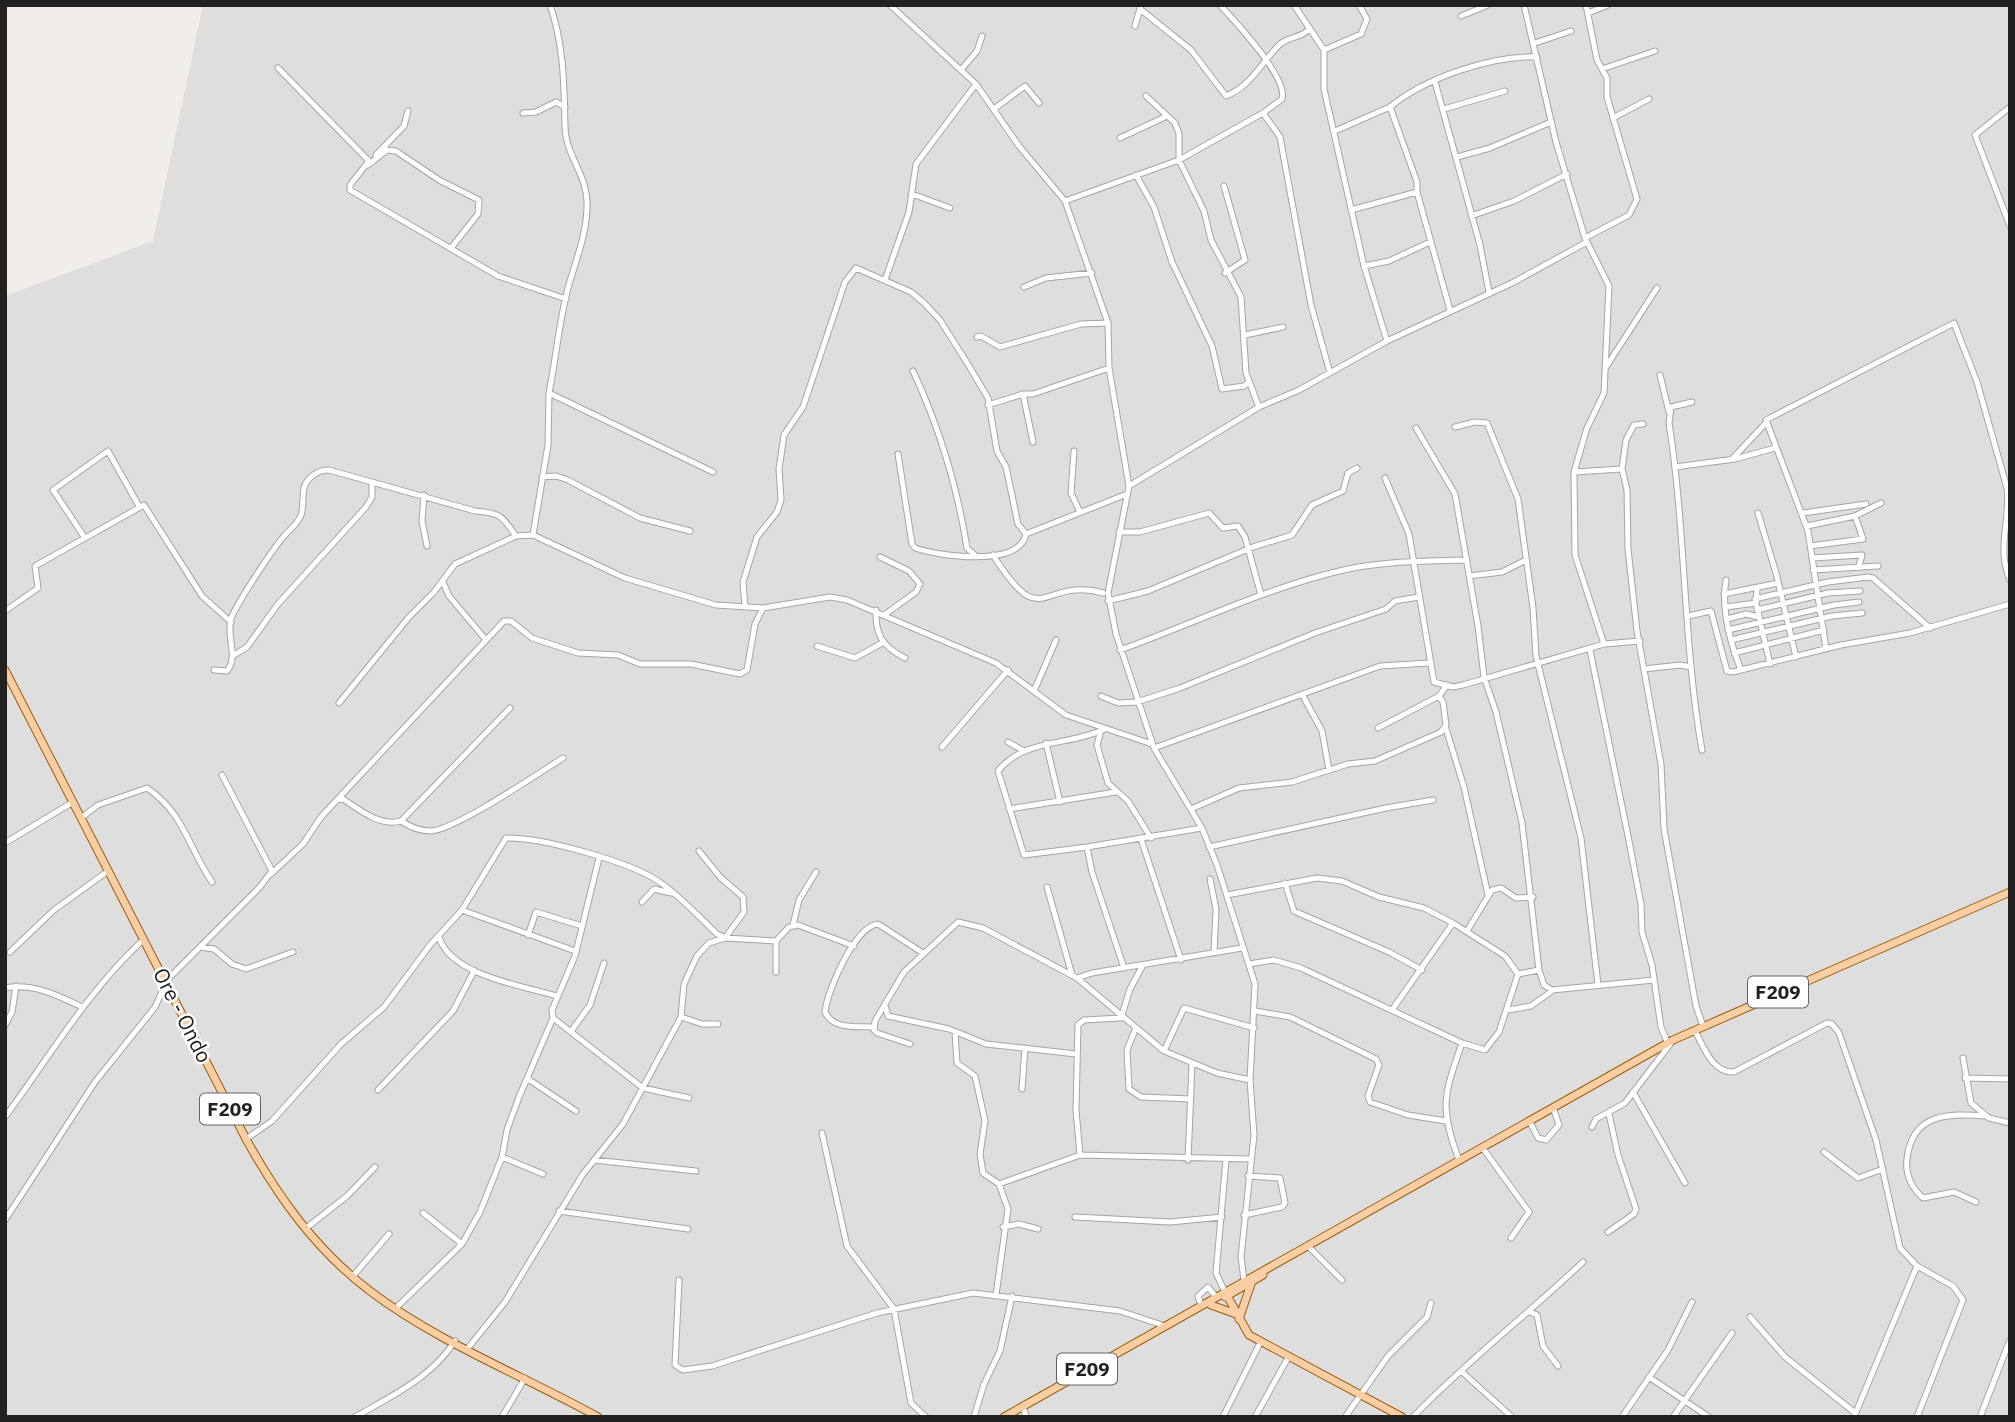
<svg xmlns="http://www.w3.org/2000/svg" width="2015" height="1422" viewBox="0 0 2015 1422" font-family="'IBM Plex Sans',sans-serif">
	<rect width="100%" height="100%" fill="#f1ede8"/>
	<!-- residential -->
	<path fill="#dfdede" d="M203,5H2010V1417H5V296L153,241Z"/>
	<g fill="none" stroke-linecap="round" stroke-linejoin="round">
		<!-- minor casing -->
		<g stroke="#a5a5a5" stroke-width="7">
			<path id="minor" d="M550,5C564,45 564,84 565,126C565,154 586,173 587,201C588,232 576,259 568,288C559,322 556,358 549,393L713,472
				M890,5L976,84L1019,146L1065,201L1108,323L1109,368L1129,486L1108,593L1116,634L1154,748L1202,828L1217,865L1255,984L1250,1080L1254,1135L1241,1257L1244,1280
				M1220,5C1234,20 1289,79 1282,99L1263,113
				M1294,5L1324,50V89L1364,266L1387,341
				M1524,5L1556,142L1585,238L1609,286L1604,393L1587,428L1574,472L1575,555L1604,644
				M1140,9L1191,50L1226,96C1250,87 1262,62 1279,45C1288,36 1301,39 1309,29
				M1588,13L1608,5
				M1461,16L1488,5
				M1135,26L1141,5
				M1535,43L1571,31
				M1324,50L1361,34L1367,19L1359,5
				M278,68L369,161L350,185V190L498,276L566,299
				M1602,69L1655,51
				M961,70L977,51L982,36
				M1435,82L1480,245L1489,292
				M1146,96L1175,123L1179,134V160L1204,211L1211,240L1241,297L1246,373L1259,407
				M2010,107L1975,135L2010,226
				M994,109L1025,86L1039,103
				M1444,109L1505,91
				M523,113L536,112L556,102L565,107
				M1613,118L1649,99
				M1335,131L1390,107
				M1120,138L1167,116
				M376,155L404,126L408,111
				M1457,157L1490,148L1551,122
				M368,165L387,150L396,151L439,180L479,200L478,214L451,248
				M1136,175L1154,207L1172,262L1212,346L1222,389L1244,386L1249,382
				M1224,186L1245,260L1225,273
				M1417,192L1450,310
				M912,194L950,208
				M1065,201L1179,160L1263,113L1280,137L1311,305L1330,373
				M1351,210L1417,192V182L1390,107C1425,78 1492,55 1537,57
				M1471,216L1514,201L1567,174
				M1585,238L1629,215L1637,199L1607,97V78L1597,60L1586,5
				M1364,266L1389,261L1430,242
				M885,280L909,212L916,164L976,84
				M1024,287L1046,278L1092,273
				M1245,335L1283,327
				M977,337L981,336L1000,347L1081,324L1108,323
				M1606,367L1657,288
				M913,371C940,429 957,485 967,548L976,556
				M1660,375L1669,412
				M1023,394L1033,442
				M1692,402L1671,407L1669,423C1686,531 1683,643 1702,750
				M988,405L1023,394H1033L1109,368
				M1643,424L1634,425L1626,440L1622,469L1627,490L1628,549L1637,631L1661,764L1664,829L1696,1006L1703,1026
				M1455,427L1475,422L1487,423L1518,499L1533,608L1536,656L1581,838L1598,985
				M1416,428L1455,494L1478,626L1484,677L1496,712L1522,823L1539,970L1544,985L1552,990L1654,980
				M1074,451L1071,493L1080,512
				M898,454L912,544L915,548C939,556 1019,568 1026,534L1127,494
				M1732,459L1765,424
				M1675,467L1735,459L1775,448
				M1574,472L1622,469
				M542,477L556,476L568,480L640,518L690,531
				M1385,478L1409,534L1434,682L1453,687L1463,685L1604,644L1640,641
				M1129,486L1259,407L1299,390L1387,341L1512,283L1587,242
				M424,495L422,521L427,546
				M1758,513L1776,573L1796,657
				M1803,513L1866,504
				M1807,526L1855,516L1881,503
				M1119,532H1140L1209,513L1223,528L1238,526L1245,537L1261,595
				M533,535L548,445L549,393
				M85,538L53,490L108,451L139,506
				M1810,546L1863,539L1855,516
				M993,555C1044,636 1040,576 1103,593
				M880,557L909,571L920,584L916,592L884,615
				M1812,558L1862,555L1859,566
				M1813,570L1878,566
				M1469,576L1502,572L1524,561
				M1726,580C1721,609 1730,642 1741,670
				M443,582L449,596L486,640
				M1757,589L1756,603L1770,664
				M1724,594L1778,583
				M1755,599L1828,582L1868,577L1873,578L1930,628
				M1108,601L1148,591L1253,547L1292,535L1312,505L1343,491L1348,473L1357,468
				M745,606L743,582L757,537L777,512L781,500L779,469L784,435L803,407L845,282L856,268L911,292L924,303L940,320L969,366L988,398L997,451L1006,467L1018,524L1026,534
				M1726,607L1756,603
				M876,610C875,635 883,647 905,658
				M1757,610L1828,593L1860,591
				M5,611L38,588L35,566L144,505L202,596L231,622
				M1688,616L1711,611L1727,671L1733,672L1841,645L1910,633L2010,604
				M1727,619L1746,614L1759,617
				M1728,630L1834,605L1859,602
				M1731,640L1832,616L1862,613
				M817,646L855,658L882,643
				M1826,649L1808,531L1766,420L1954,323L1977,382L2007,488C2011,520 1996,548 2010,580
				M1120,650C1195,623 1270,586 1348,569C1387,561 1427,561 1467,560
				M1590,650L1628,836L1641,904L1642,932L1652,965L1661,1027L1668,1044
				M1734,653L1824,630
				M234,655L247,647L278,604L366,507L372,497V484
				M1644,669L1680,665L1691,667
				M214,670L227,671C239,656 226,638 231,619C236,604 273,549 284,536C290,529 298,524 301,515C304,507 302,497 304,488C307,477 318,470 329,470L475,511C501,513 501,515 516,536
				M1034,691L1056,640
				M1302,694L1322,731L1329,770
				M1101,696L1118,703L1137,702L1180,688L1315,633L1386,609L1395,601L1419,597
				M339,703L409,617L434,592L455,564L516,536L533,535L625,578L716,605L763,608L830,597L847,600L996,663L1066,715L1152,744
				M1378,728L1439,696
				M1446,729L1464,787L1488,895
				M1100,734L1097,745L1108,783L1128,801L1151,838
				M1008,742L1024,751
				M1046,743L1060,802
				M942,747L1008,670
				M1154,748L1380,666L1429,663
				M337,800L343,799C360,810 380,827 401,821L510,708
				M1009,809L1116,792
				M1191,809L1239,788L1292,782L1348,764L1375,761L1441,732L1446,725L1443,702L1439,696L1447,685
				M81,818L98,805L147,788C184,813 188,847 212,882
				M401,821C410,827 420,831 431,831C457,829 537,774 563,758
				M1141,839L1181,960
				M5,843L73,802
				M1087,847L1024,855L998,771C1024,738 1070,746 1105,729
				M1209,847L1386,808L1433,800
				M271,874L303,844L321,817L504,621H511L532,638L578,653L618,655L640,664H691L740,674L747,670L755,624L763,608
				M1210,879L1216,909L1214,953
				M1285,883L1294,911L1389,952L1422,970
				M1047,887L1072,975
				M1227,895L1317,878L1342,881L1379,897L1424,908L1453,923L1505,956L1518,974L1499,1032L1485,1050L1462,1043L1301,968L1274,960L1249,964
				M642,902L654,889L671,893
				M462,910L575,951
				M793,925L799,900L816,872
				M1467,931L1492,890L1501,888L1516,898L1533,897
				M528,935L536,912L582,926
				M439,937C450,975 523,986 557,996
				M776,941L789,927L798,925L854,946
				M776,941V972
				M200,947L214,949L232,964L246,969L293,952
				M10,952L54,910L108,871
				M1124,968L1092,872L1087,847L1202,828
				M1518,974L1539,970
				M1077,978L1092,973L1242,948
				M166,981L259,888L272,871L222,775
				M5,988C34,983 57,995 82,1007
				M885,1006L888,1016L949,1029L986,1044L1076,1054
				M1392,1010L1453,923
				M1508,1010L1531,1006L1552,991
				M1255,1011L1290,1017L1376,1059L1379,1065L1368,1096L1370,1102L1408,1115L1446,1121
				M681,1017L702,1024H718
				M553,1018L643,1088L689,1098
				M1121,1018L1130,989L1143,965
				M5,1025L12,1012L16,986
				M873,1027C856,1026 833,1030 825,1012C827,991 855,926 878,924L923,953
				M572,1030L590,1005L604,963
				M1135,1030L1127,1050L1129,1089L1141,1097L1191,1099
				M1695,1031C1704,1047 1712,1073 1734,1072L1827,1023L1832,1024L1839,1033L1876,1140L1900,1248L1917,1266L1953,1286L1963,1300L1917,1417
				M955,1032L957,1063L975,1076L985,1121L980,1154L983,1173L999,1184L1080,1155L1250,1159
				M910,1044L877,1033L874,1030L875,1021L904,972L958,922L983,928L1077,978L1164,1051L1217,1073L1250,1080
				M1164,1051L1184,1008L1254,1028
				M1963,1058L1971,1103L1989,1118L2010,1123
				M1965,1078L2010,1079
				M528,1079L576,1111
				M1022,1089L1025,1048
				M378,1090L453,1011L474,971
				M1633,1092L1685,1183
				M5,1117C50,1056 87,992 143,940
				M1529,1120L1538,1138L1546,1140L1559,1125L1553,1107
				M1592,1127L1596,1119L1625,1103L1671,1043
				M822,1133L847,1246L894,1309L911,1403L926,1417
				M246,1139L272,1121L341,1044L384,1007L430,945L462,910L506,838C541,837 632,862 661,883C681,897 699,917 717,934L725,938L744,912L743,897L721,878L699,851
				M1482,1147L1529,1212L1511,1238
				M1824,1152L1858,1178L1883,1169
				M1080,1155L1076,1110L1078,1025L1084,1020L1121,1018
				M502,1157L543,1174
				M594,1160L696,1171
				M1188,1160L1192,1064
				M1459,1160C1439,1107 1444,1095 1462,1043
				M1976,1202L1954,1192L1923,1198C1911,1187 1905,1175 1907,1159C1912,1113 1948,1113 1986,1116
				M559,1211L688,1229
				M423,1213L462,1244
				M1244,1215L1282,1207L1285,1203L1280,1178L1248,1176
				M1075,1217L1170,1222L1222,1217
				M5,1220L95,1082L155,1007L166,983
				M1003,1227L1019,1224L1038,1229
				M305,1229L347,1196L375,1167
				M1608,1232L1634,1214L1636,1209L1618,1155L1609,1114
				M1308,1246L1342,1280
				M353,1276L389,1234
				M679,1280L675,1365L683,1370L712,1366L877,1313L973,1293L1120,1311L1165,1326
				M1225,1292L1216,1273L1226,1160
				M996,1295L1008,1209L999,1184
				M1201,1305L1198,1296L1208,1287L1216,1297
				M396,1308L462,1244L480,1212L502,1157L507,1130L519,1097L553,1018L552,1010L575,956L599,858
				M1530,1312L1537,1315L1543,1346L1558,1366
				M1750,1317L1785,1357L1854,1412
				M468,1348L505,1302L583,1174L623,1124L681,1017L684,984L697,956L709,943L725,938L776,941
				M1461,1371L1512,1417
				M1649,1377L1709,1417
				M1023,1406L1026,1417
				M355,1417C393,1395 431,1378 455,1341
				M502,1417L525,1378
				M974,1417L984,1384L1000,1351L1012,1296
				M1223,1417L1260,1343
				M1255,1417L1289,1356
				M1345,1417L1388,1356L1427,1317L1431,1303
				M1413,1417C1466,1362 1527,1315 1583,1262
				M1622,1417L1668,1350L1692,1302
				M1673,1417L1732,1333
				M1854,1417L1917,1266
				M1980,1417L2010,1340"/>
		</g>
		<!-- major casing -->
		<g stroke="#985d06" stroke-width="9">
			<path id="major" d="M5,670L246,1139C278,1197 316,1250 370,1291C437,1342 524,1376 598,1417
				M1225,1292L1249,1335L1402,1417
				M1225,1297L1263,1275
				M1211,1305L1236,1314
				M1239,1319L1251,1284
				M1004,1417L1673,1040L2010,892"/>
		</g>
		<!-- minor -->
		<use href="#minor" stroke="#fff" stroke-width="5"/>
		<!-- major -->
		<use href="#major" stroke="#f9cea5" stroke-width="7"/>
	</g>
	<g text-anchor="middle" dominant-baseline="central" stroke-width="5" stroke-linejoin="round" paint-order="stroke">
		<!-- shield labels -->
		<g fill="#fff" stroke="#646464" stroke-width="2">
			<rect x="1748" y="976.5" width="60" height="31" rx="5"/>
			<rect x="200" y="1093.5" width="60" height="31" rx="5"/>
			<rect x="1057" y="1353.5" width="60" height="31" rx="5"/>
		</g>
		<g font-size="19" font-weight="bold" fill="#212121">
			<text x="1778" y="992">F209</text>
			<text x="230" y="1109">F209</text>
			<text x="1087" y="1369">F209</text>
		</g>
		<!-- street labels -->
		<g font-size="21" fill="#212121" stroke="#fff">
			<text transform="translate(183 1015) rotate(63)">Ore - Ondo</text>
		</g>
	</g>
	<!-- border -->
	<rect width="2015" height="1422" fill="none" stroke="#212121" stroke-width="14"/>
</svg>
